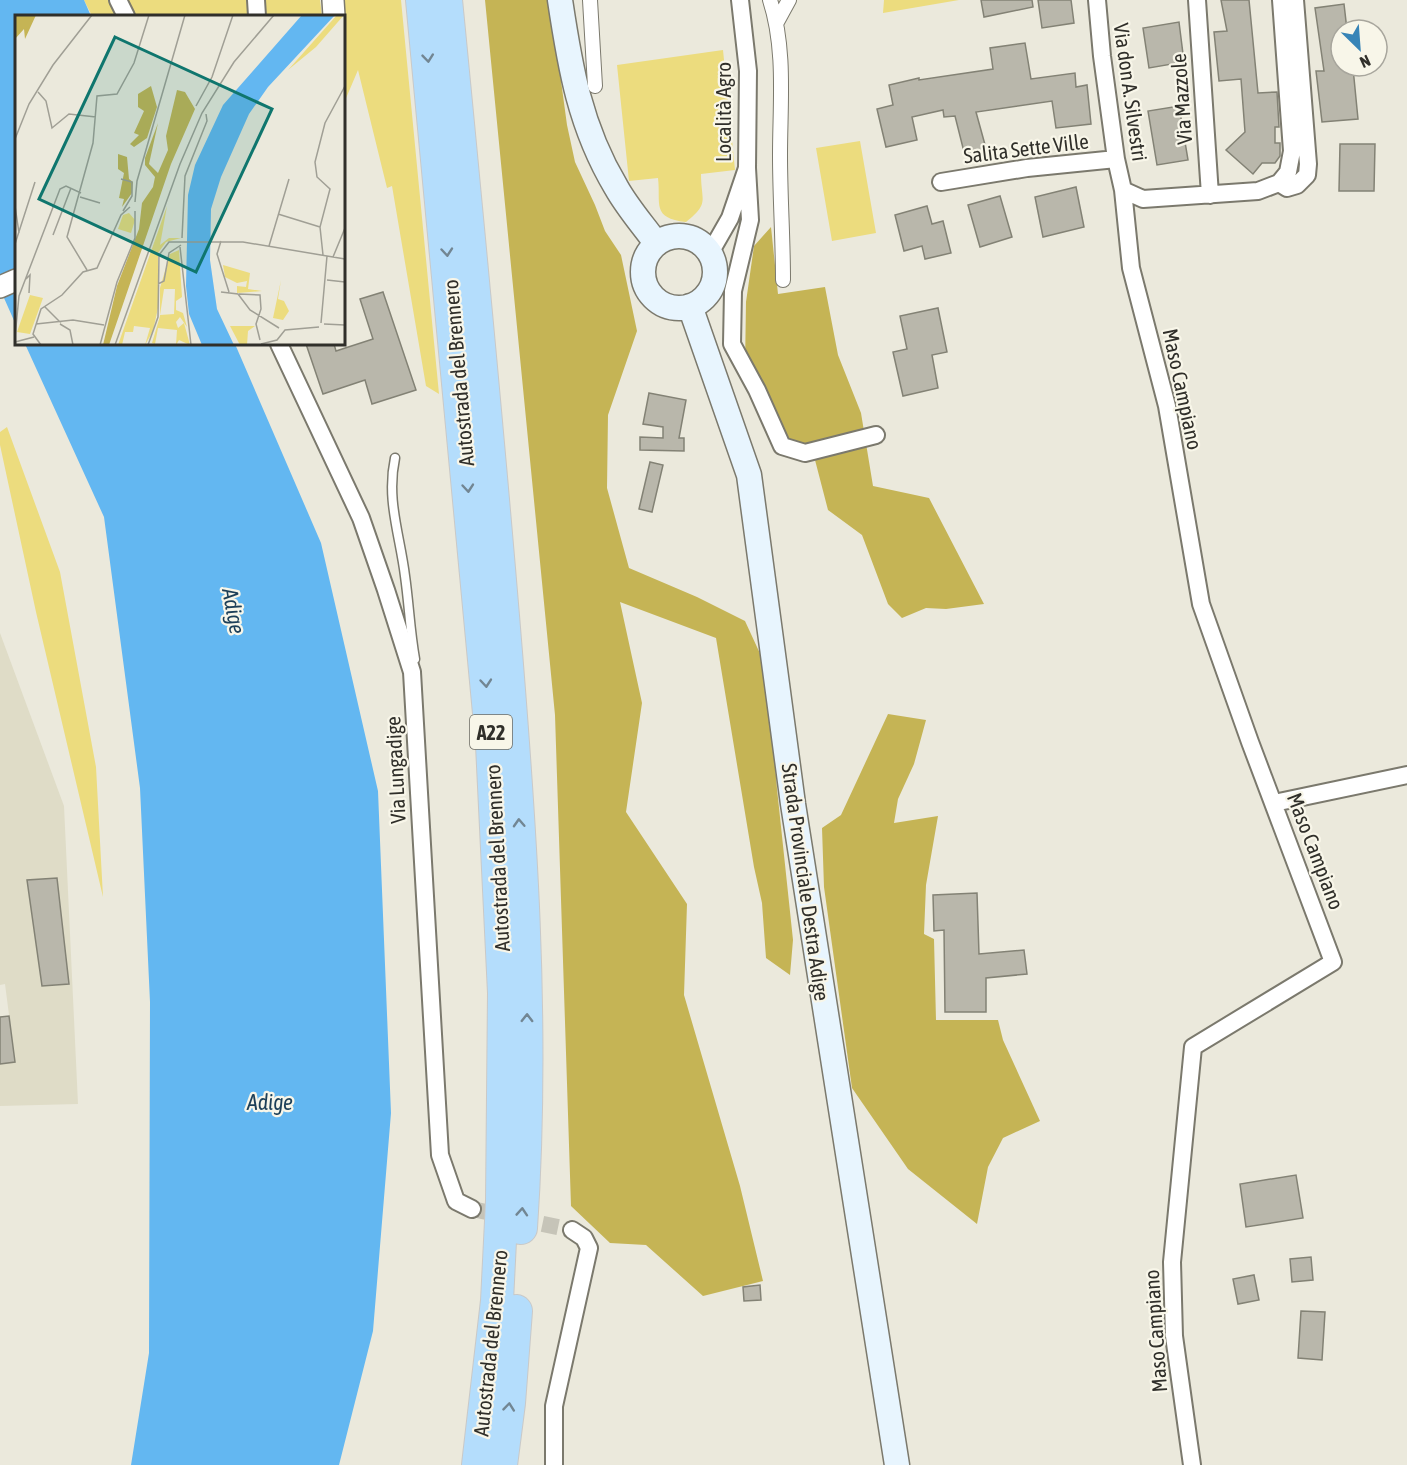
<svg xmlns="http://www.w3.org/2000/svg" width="1407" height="1465" viewBox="0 0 1407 1465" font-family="'Asap Condensed',sans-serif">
	<rect width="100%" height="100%" fill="#ebe9dc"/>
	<!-- built -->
	<path fill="#dfdcc7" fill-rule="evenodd" d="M0,633L64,806L78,1104L0,1106V1064L15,1061L5,984L0,985ZM57,878L69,984L42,986L27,881Z"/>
	<!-- green -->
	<path fill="#ecdc7e" d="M84,0H109L116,16H92Z
		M128,0H247L249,16H136Z
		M264,0H320L322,16H265Z
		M343,0H401L439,394L426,386L392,186L387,188L358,70L344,103L346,17Z
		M884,0H959L883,13Z
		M723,50L735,170L701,174C701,201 710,203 686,222C651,218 661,204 658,178L629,181L617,65Z
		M860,141L876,233L832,241L816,148Z
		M7,427L60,572L96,767L103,897L36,612L0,445V432Z"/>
	<!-- forest -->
	<path fill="#c5b455" d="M485,0H550L567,125L575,162L595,205L605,231L621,255L637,331L608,415L607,488L629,568L697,597L745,621L768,671L777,789L793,940L790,975L766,958L762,903L754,867L716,638L620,602L642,703L626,812L687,904L684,995L740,1186L763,1281L703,1296L646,1245L610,1243L571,1206L555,715Z
		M771,227L778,294L825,287L838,355L861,413L873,486L929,498L984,604L946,609L926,608L902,618L888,604L862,535L828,510L815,460L775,449L745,367L746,302L754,246Z
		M888,714L926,720L914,764L898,799L894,823L938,816L926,885L924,934L934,939L936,1020H998L1003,1040L1040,1121L1003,1138L988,1167L977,1224L908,1169L852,1088L824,887L822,828L841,815Z"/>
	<!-- water -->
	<path fill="#63b7f1" d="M0,0H84L91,16H16V325L0,289Z
		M25,344H235L321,543L378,791L391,1113L373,1331L339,1465H131L149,1353L150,1002L140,788L104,517Z"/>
	<!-- building -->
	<path fill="#b9b7ab" stroke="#838275" stroke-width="1.5" d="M981,0H1032L1033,7L984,17Z
		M1038,0H1071L1074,23L1042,28Z
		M1221,0H1249L1258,93L1277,92L1279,127H1275V143H1280V156L1275,163H1262L1253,174L1226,150L1245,132L1241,79L1219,81L1214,32L1227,31Z
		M1344,4L1347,30H1341V69L1353,68L1358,119L1322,122L1316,71H1324L1315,8Z
		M1179,22L1184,62L1149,68L1143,28Z
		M1025,43L1031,79L1075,73L1076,87L1087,85L1091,124L1056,128L1052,101L976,112L987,152L965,156L955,116L944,117L943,110L912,117L917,140L886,147L877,109L893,105L889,85L919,78V80L993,69L990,48Z
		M1179,106L1188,160L1157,165L1148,111Z
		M1340,144H1375L1374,191H1339Z
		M1076,187L1084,227L1043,237L1035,197Z
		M1000,196L1012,237L980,247L968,205Z
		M927,206L932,224L943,221L951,253L925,259L922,246L904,251L895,215Z
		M383,292L416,390L372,404L365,380L323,394L306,344H334L336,351L373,339L360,299Z
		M938,308L947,352L932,355L938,388L903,396L893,352L907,349L900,316Z
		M649,393L686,400L679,438H684V451L640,450V437L663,438V427L643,424Z
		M650,462L663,465L652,512L639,509Z
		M57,878L69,984L42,986L27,880Z
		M977,893L979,954L1024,950L1027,974L986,978V1012H945L944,930L934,931L933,895Z
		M9,1016L15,1062L0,1064V1017Z
		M1296,1175L1303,1218L1246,1227L1240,1184Z
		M1311,1257L1313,1280L1292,1282L1290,1259Z
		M1254,1275L1259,1300L1238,1304L1233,1279Z
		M760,1285L761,1300L744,1301L743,1287Z
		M1301,1311L1325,1312L1322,1360L1298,1358Z"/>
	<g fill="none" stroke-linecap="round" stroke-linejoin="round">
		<!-- minor-tunnel -->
		<path stroke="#c6c4b8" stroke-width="16" stroke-dasharray="16 8" stroke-linecap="butt" d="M472,1209L572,1230"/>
		<!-- service casing -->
		<g stroke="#7b796d" stroke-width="11">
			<path id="service" d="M395,458C386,500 400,535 405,576C409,604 410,631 415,659"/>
		</g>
		<!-- pedestrian casing -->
		<g stroke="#7b796d" stroke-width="16">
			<path id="pedestrian" d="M590,0L595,86
				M770,0C786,49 780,104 780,155C780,197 783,238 783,280
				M777,22L789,0"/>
		</g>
		<!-- minor casing -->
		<g stroke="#7b796d" stroke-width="20">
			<path id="minor" d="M118,0L126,16
				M256,0L257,16
				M1097,0L1102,56L1116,159L1123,190L1131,268L1167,406L1201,604L1250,742L1333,962L1193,1047L1172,1262L1174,1336L1192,1465
				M1197,0L1210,195
				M747,168L750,220L733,291L732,344L757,390L782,446L805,453L876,435
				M941,182L1027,168L1116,159
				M1279,183L1287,188L1297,185L1307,175L1308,164L1295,0
				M1123,190L1143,199L1258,191L1279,183L1288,172L1292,151L1281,0
				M710,253L730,218L747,168L748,71L740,0
				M279,344L361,518L386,590L412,672L440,1155L456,1201L472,1209
				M1274,803L1407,775
				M554,1465V1406L589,1248L584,1238L572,1230"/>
		</g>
		<!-- tertiary casing -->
		<g stroke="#7b796d" stroke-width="24">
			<path id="tertiary" d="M333,0L334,16
				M0,287L16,280"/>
		</g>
		<!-- secondary casing -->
		<g stroke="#7b796d" stroke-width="27">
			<path id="secondary" d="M560,0C570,67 580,127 616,187C627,207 643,225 656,243
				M643 272a36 36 0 1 1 72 0a36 36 0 1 1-72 0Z
				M690,306L749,475L793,804L897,1465"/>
		</g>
		<!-- motorway casing -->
		<g stroke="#c9c9c8" stroke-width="34">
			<path id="motorway" d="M422,0L492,745L504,993L502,1201L497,1301L478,1465
				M446,0C466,205 486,411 503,616C520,819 535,1024 521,1228
				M501,1465L509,1403L516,1311"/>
		</g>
		<!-- service -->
		<use href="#service" stroke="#fff" stroke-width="8"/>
		<!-- pedestrian -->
		<use href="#pedestrian" stroke="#fff" stroke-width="14"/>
		<!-- minor -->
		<use href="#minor" stroke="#fff" stroke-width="16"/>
		<!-- tertiary -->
		<use href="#tertiary" stroke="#fff" stroke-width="21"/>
		<!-- secondary -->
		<use href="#secondary" stroke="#e8f5fe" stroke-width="24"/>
		<!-- motorway -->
		<use href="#motorway" stroke="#b4ddfc" stroke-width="32"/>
	</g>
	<!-- one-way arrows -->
	<defs><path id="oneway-chevron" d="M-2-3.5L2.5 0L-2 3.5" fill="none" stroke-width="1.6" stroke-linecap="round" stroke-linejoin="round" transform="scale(1.5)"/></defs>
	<g stroke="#728693">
		<use href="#oneway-chevron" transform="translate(428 58) rotate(84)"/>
		<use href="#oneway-chevron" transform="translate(447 252) rotate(85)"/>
		<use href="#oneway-chevron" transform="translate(468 488) rotate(85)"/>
		<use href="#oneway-chevron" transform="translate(486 683) rotate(85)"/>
		<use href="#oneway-chevron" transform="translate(519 823) rotate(-93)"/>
		<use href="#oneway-chevron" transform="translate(527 1018) rotate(-89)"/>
		<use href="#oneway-chevron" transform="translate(522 1212) rotate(-86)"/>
		<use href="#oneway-chevron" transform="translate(509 1407) rotate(-84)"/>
	</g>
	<g text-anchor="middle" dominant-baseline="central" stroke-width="4.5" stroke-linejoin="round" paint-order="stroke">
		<!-- shield labels -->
		<rect fill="#f8f6e9" stroke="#6c6b63" stroke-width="1.5" x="470" y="715" width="42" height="34" rx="4.5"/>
		<g font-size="20" font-weight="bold" fill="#302f2a">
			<text x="491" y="732">A22</text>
		</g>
		<!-- street labels -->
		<g font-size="21" fill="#302f2a" stroke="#f8f6e9">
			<text transform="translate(1131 92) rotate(82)">Via don A. Silvestri</text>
			<text transform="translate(1181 99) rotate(-94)">Via Mazzole</text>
			<text transform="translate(723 112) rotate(-90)">Località Agro</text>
			<text transform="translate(1026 148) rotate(-7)">Salita Sette Ville</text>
			<text transform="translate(458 373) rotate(-95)">Autostrada del Brennero</text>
			<text transform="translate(1183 389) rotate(78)">Maso Campiano</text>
			<text transform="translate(395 770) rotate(-93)">Via Lungadige</text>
			<text transform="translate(1316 851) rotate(69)">Maso Campiano</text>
			<text transform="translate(497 858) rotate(-93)">Autostrada del Brennero</text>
			<text transform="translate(806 882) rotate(82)">Strada Provinciale Destra Adige</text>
			<text transform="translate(1155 1331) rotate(-94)">Maso Campiano</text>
			<text transform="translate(490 1343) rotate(-84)">Autostrada del Brennero</text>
		</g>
		<!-- water labels -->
		<g font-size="22" font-style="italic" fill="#1c3f58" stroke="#f8f6e9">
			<text transform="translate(234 611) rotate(80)">Adige</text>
			<text x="270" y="1102">Adige</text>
		</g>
	</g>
	<!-- overview -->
	<g transform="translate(15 15)">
		<rect width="330" height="330" fill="#ebe9dc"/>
		<path d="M322,0H329L301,32L273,55ZM152,191L145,230L154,223H166L151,227L143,238V293L138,316L130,330L135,313L119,311L118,317H110L107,330H103ZM114,198L120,205L116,218L103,214L108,200ZM164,235L167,282L161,286V295L168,298L172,312L165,302L161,307L163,313L169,308L175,330L164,325L161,330L162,315L143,313L140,329L137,328L145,301V273L155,239ZM149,274H160L159,299L145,300ZM208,250L235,258L233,274L247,276L222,278V271L231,272L232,266L222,268L210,262ZM266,265L263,284L269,286L274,296L268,305L258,303ZM15,280L28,283L15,319L2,317ZM215,311H240L233,316L232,330H225Z" fill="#ecdc7e" fill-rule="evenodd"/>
		<path d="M0,0H21L10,24L9,14L0,24ZM136,71L142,92L132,123L119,132L115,129L124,120L119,118L129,96L123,92V79ZM162,75L170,77L180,94L156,149L94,330H88L102,271L124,214L127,188L138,172L140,162L130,150V143L143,108L134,149L143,158L153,135L151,121ZM103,139L112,142L114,164L118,167L117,178L107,192L109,184L104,183L109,158L103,154Z" fill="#c5b455"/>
		<path d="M287,0H320L253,72L234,99L206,162L196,194L195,245L202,294L219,330H187L174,299L171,271L173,180L180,150L208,90Z" fill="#63b7f1"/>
		<path fill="none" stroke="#a09f95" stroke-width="1.5" d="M23,77L31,86L37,113L54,99L81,102M181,91L197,62L218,0M0,124L14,89L38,50L77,0M106,164L117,167V181L108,196M65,182L85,188M120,187L122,166L170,0M0,191L4,218M263,199L305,212M38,220L56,173M167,223L170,161L192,106L191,99M206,226L202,239L214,277M0,229L20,167M254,231L274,164M165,232L176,330M308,240L305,212L315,174L302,162L300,147L310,108L330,71M318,242L330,213M72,255L52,222L78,128L82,81L102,79L119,48L134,0M11,264L15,260L14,278M312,265L330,267M143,269L149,266L154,238L166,230M206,277L223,279L235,295L264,313M224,279L245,280L246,294L241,309L245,325M30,292L46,308M306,308L312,241M21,309L58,305L89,310M45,309L55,315L58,330M309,309L330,310M0,322L4,281L45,174L51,171L66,178M0,327L19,322M246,329L262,325L270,315L304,312M26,330L18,319L26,294L47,280L68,257L82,253L106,200L115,192M85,330L102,267L120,223V196M100,330L165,149L187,98L219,47L259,0M133,330L143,302L144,240L154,227H228L330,244"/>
		<path fill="#0f766e" fill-opacity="0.15" stroke="#0f766e" stroke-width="3" d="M100,22L257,94L181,257L24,184Z"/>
		<rect width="330" height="330" fill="none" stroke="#302f2a" stroke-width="3"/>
	</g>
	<!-- north arrow -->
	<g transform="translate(1359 48) rotate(155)"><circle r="28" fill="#f8f6e9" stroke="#a8a69d" stroke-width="1.5"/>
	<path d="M0-4.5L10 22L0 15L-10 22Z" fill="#3784b7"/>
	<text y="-9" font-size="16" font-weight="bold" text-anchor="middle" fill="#302f2a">N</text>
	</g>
</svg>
